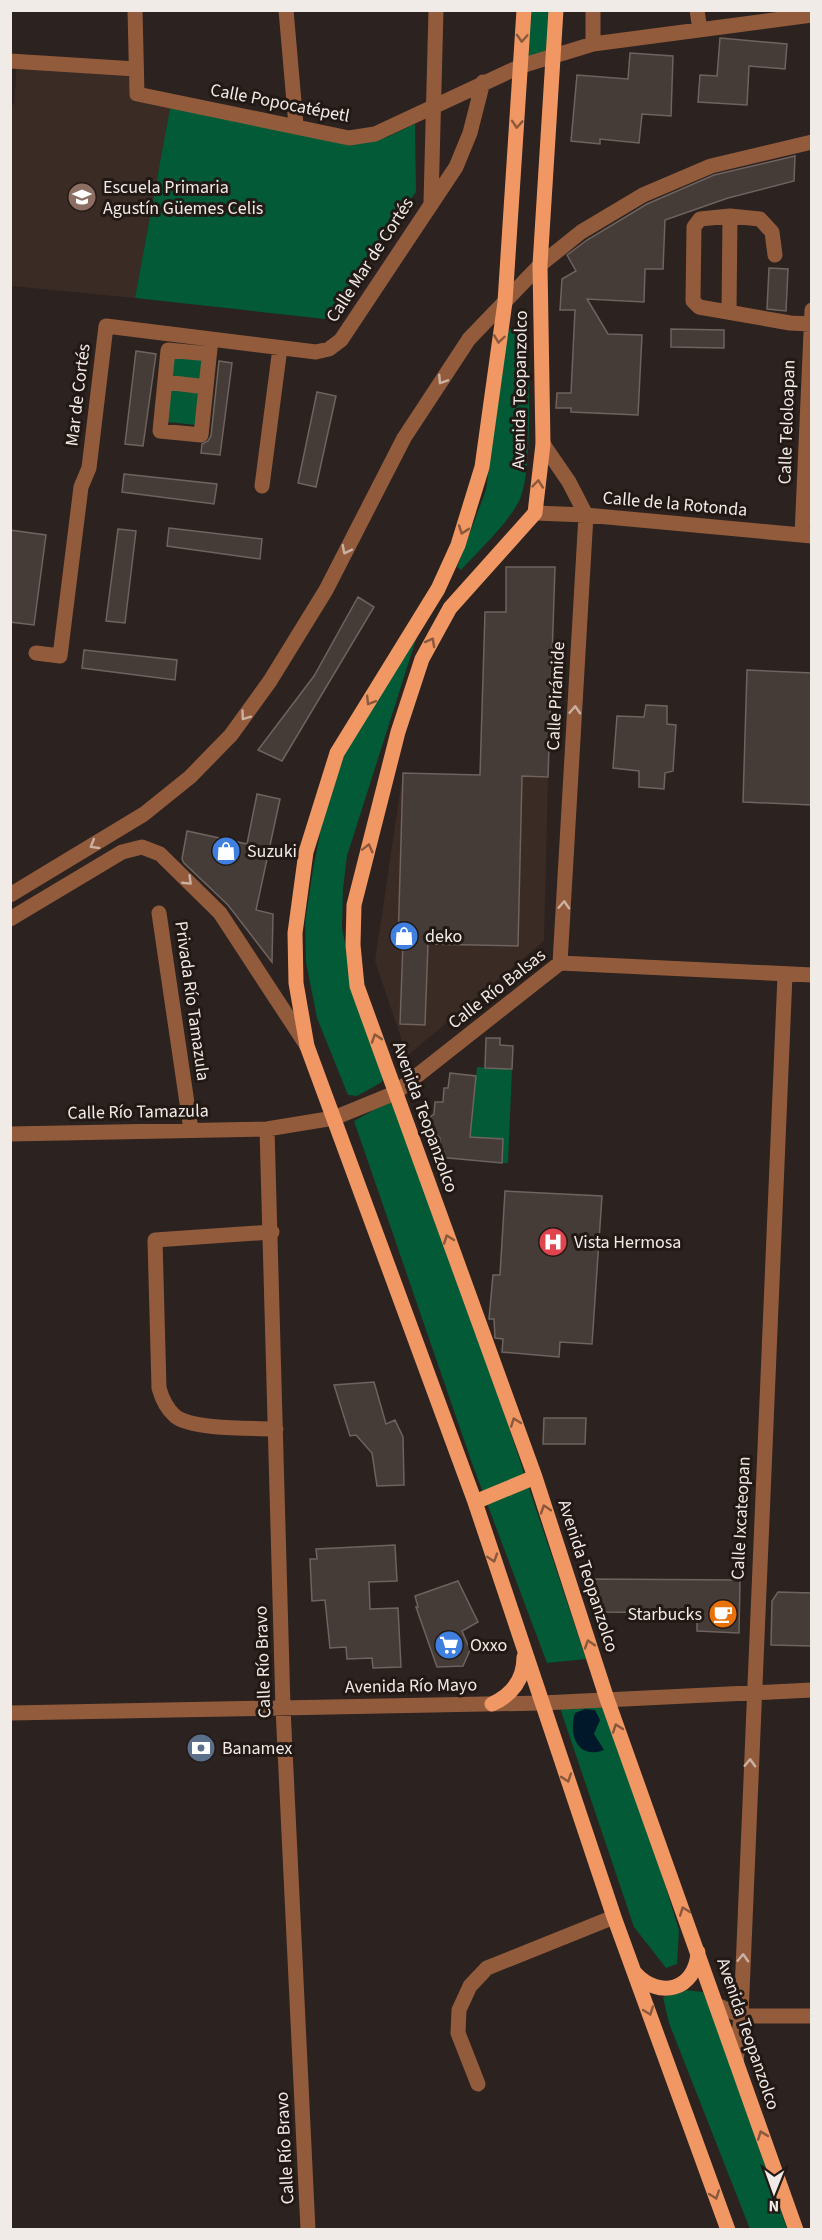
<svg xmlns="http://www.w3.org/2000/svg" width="822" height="2240" viewBox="0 0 822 2240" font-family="'Source Sans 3',sans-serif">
	<rect width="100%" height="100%" fill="#2c221f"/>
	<!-- built -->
	<path fill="#3a2b25" d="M17,61L127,67L132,101L170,108L135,298L11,286L10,105H14Z
		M403,773L548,777L544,941L407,1056L375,961Z"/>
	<!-- green -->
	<path fill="#035a37" d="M524,11H556L552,56L521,66Z
		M170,108L385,138L415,124L416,192L325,319L135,298Z
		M512,327H520L528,336C528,371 534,477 518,503C504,528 480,549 461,570L457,567L486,490L508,331Z
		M173,354L204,357L202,381L171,377Z
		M170,388L201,391L197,425L166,422Z
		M418,633L347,856L343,889L342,928L350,969L384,1074L382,1082L357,1096L348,1095L317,1018L306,962L305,923L313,869L321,829L345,752Z
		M477,1067L512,1069L508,1163H502L503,1139L470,1137Z
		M393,1099L492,1377L586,1659L547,1663L473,1466L354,1121Z
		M602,1705L656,1856L679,1930L677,1964L666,1968L634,1927L560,1708Z
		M685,1990L703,1992L712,2013L787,2229H750L669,2023L663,1997Z"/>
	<!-- water -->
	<path fill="#00182a" d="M585,1709L595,1710L600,1720L594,1734L604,1750C578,1760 568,1735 575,1713Z"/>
	<!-- building -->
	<path fill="#453b37" stroke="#6e635f" stroke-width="1.5" d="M720,38L787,44L785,69L749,66L747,105L698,102L700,75L717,76Z
		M630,53L673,56L671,116L642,114L639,143L600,139V144L571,141L577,75L628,79Z
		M795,156L794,181L728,198L665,220L663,269H645L644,302L587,299L608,334L642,335L638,415L571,412V408H556L557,393H571L575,310H560L562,279L576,271L567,255L587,240L647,204L714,175Z
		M769,268L788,269L786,311L767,309Z
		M671,329L724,330V348L671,347Z
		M136,351L156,354L143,446L125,444Z
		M219,361L232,363L220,455L201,453L202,444L208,441L211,436Z
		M317,392L336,396L316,487L298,483Z
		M124,474L217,484L214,504L122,492Z
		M169,528L262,539L260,559L167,546Z
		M118,529L136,531L125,623L106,621Z
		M10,530L46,535L34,625L10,622Z
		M506,567H555L548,777L522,776L518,946L428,944L425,1025L400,1024L403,943H398L403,773L480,775L485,612H506Z
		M358,597L374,607L282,761L258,750L314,676Z
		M84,650L177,660L175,680L82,668Z
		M747,670L812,673V805L743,802Z
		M646,705L667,706V724L676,725L673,771L665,773L664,789L639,787V771L613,768L617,716L644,717Z
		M257,794L280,799L256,910L273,914L272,962L228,905L184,863L182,859L187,831L247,844Z
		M486,1038H500V1045L513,1046L512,1069L485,1068Z
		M450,1073L476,1076L470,1137L503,1139L502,1163L438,1157L440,1138L429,1128L430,1117L434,1114L435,1102H443L444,1088H448Z
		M505,1191L602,1196L592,1344L560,1342L559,1357L502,1352L503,1339L495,1338L494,1319H489L493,1275H500Z
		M374,1382L386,1424L395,1420L403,1437L404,1485L377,1486L372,1453L356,1435L350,1436L334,1385Z
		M544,1418H586L585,1444H543Z
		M395,1545L397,1581L369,1582L370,1609L398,1608L401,1667L373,1668L372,1658L347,1659L346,1647L330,1648L325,1600L312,1601L310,1559H317L316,1549Z
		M588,1579L740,1580L739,1633L697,1631V1613L600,1612Z
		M458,1581L478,1622L462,1631L470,1650L463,1666L437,1667L416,1607H418L415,1596Z
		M778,1592L812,1593V1646L771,1645L772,1601Z"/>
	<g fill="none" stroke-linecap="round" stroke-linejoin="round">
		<!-- minor -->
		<path stroke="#925b3c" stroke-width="15" d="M135,10L137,94L349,138L375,134L521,66L593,44L812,15
			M286,10L296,125
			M593,10V44
			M697,10L700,30
			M10,61L136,69
			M431,202L436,10
			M775,255L772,232L760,219L730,216L700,219L694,227L693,301L699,307L790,323L811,324
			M729,312L730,216
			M209,354L168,350L160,431L201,435L211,339
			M165,382L206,387
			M543,444L569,482L586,515L560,963
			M262,486L280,348
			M535,513L586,515L812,536
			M802,535L812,310
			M36,653L60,656L81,487L89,468L106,326L316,352L329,349L341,340L456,167L470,133L483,82
			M10,895L144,814L190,777L231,735L270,681L326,590L404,438L469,339L540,265L581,232L643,195L711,166L812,142
			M159,913L191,1130
			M10,919L122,852L142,847L160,854L220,913L307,1046
			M267,1129L283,1708L308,2230
			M10,1134L267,1129L334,1118L395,1093L560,963L812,975
			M272,1232L155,1240L159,1388C162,1399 166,1408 175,1416C192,1430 253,1428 276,1429
			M10,1713L542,1703L812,1690
			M717,2005L741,2016H812
			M736,2062L741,2016L785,975
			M478,2084L458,2033L459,2010L470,1986L487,1968L614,1917"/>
		<!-- major -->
		<path stroke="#f19763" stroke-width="15" d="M524,10L505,302L482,467L458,545L438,589L337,753L306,852L295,933L296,983L307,1046L475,1502L614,1917L728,2230
			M556,10L540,265L543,444L535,513L450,608L422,659L398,732L354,905L353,945L357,986L535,1477L607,1699L796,2230
			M475,1502L535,1477
			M492,1704C512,1695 524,1679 524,1657
			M635,1973C659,2000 696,1990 698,1952"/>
	</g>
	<!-- one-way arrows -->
	<defs><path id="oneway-chevron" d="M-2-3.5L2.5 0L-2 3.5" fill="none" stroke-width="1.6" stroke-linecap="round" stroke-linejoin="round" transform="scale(1.5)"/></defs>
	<g stroke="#8a583c">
		<use href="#oneway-chevron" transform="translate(522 38) rotate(93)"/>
		<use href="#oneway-chevron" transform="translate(517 124) rotate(94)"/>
		<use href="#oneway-chevron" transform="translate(499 339) rotate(98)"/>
		<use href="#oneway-chevron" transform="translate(538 484) rotate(-84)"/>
		<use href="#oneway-chevron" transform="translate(463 530) rotate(109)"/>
		<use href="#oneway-chevron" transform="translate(431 642) rotate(-61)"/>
		<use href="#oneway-chevron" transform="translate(370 701) rotate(122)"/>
		<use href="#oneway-chevron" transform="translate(368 848) rotate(-76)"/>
		<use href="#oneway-chevron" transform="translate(376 1038) rotate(-109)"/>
		<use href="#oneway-chevron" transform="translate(448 1239) rotate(-110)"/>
		<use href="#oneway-chevron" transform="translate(515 1422) rotate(-110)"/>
		<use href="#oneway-chevron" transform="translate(545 1509) rotate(-108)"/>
		<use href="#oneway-chevron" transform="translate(493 1558) rotate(72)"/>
		<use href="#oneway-chevron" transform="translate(589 1644) rotate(-108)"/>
		<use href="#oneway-chevron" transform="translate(617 1728) rotate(-110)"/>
		<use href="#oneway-chevron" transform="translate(567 1778) rotate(71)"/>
		<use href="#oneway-chevron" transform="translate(684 1911) rotate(-110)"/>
		<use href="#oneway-chevron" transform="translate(649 2011) rotate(70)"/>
		<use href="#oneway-chevron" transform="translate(762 2135) rotate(-110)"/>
		<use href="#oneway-chevron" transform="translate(715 2195) rotate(70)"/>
	</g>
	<g stroke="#cbb1a3">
		<use href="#oneway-chevron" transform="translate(442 380) rotate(123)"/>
		<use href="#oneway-chevron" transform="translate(346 550) rotate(117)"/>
		<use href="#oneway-chevron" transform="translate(575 710) rotate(-87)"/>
		<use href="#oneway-chevron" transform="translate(245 716) rotate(126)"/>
		<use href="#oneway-chevron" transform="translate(94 845) rotate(149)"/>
		<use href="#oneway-chevron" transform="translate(188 881) rotate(44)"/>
		<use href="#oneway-chevron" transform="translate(564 905) rotate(-87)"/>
		<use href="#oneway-chevron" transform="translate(750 1763) rotate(-88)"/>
		<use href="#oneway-chevron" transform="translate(743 1958) rotate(-88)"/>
	</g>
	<!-- icons -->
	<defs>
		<g id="school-disc" transform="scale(1.5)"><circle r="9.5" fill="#8d6e63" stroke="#221915"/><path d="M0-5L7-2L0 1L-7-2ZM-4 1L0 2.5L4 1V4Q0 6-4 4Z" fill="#fff"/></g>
		<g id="shop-disc" transform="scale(1.5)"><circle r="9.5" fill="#3f7fe0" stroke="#221915"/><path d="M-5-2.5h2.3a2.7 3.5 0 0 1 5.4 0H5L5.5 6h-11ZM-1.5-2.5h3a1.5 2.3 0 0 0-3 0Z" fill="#fff"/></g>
		<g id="hospital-disc" transform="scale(1.5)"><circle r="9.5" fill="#e0444e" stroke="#221915"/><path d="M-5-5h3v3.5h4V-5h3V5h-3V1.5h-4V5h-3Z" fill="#fff"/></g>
		<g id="cafe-disc" transform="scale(1.5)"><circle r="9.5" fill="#e8710a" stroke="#221915"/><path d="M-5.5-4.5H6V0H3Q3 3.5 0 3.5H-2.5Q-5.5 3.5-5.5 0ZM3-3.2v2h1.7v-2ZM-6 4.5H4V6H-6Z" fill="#fff"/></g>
		<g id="supermarket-disc" transform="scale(1.5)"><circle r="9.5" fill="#3f7fe0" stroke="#221915"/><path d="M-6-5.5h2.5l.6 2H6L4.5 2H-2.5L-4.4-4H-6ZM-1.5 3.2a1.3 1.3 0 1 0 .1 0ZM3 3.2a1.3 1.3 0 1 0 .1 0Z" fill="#fff"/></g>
		<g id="bank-disc" transform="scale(1.5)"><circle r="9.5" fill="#5c6f8a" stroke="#221915"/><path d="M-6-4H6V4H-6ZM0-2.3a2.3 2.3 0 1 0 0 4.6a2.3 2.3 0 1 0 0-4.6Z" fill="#fff"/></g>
	</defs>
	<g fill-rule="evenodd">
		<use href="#school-disc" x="82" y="197"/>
		<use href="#shop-disc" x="226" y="851"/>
		<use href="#shop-disc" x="404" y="936"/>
		<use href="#hospital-disc" x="553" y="1242"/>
		<use href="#cafe-disc" x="723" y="1614"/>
		<use href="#supermarket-disc" x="449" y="1645"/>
		<use href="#bank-disc" x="201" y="1748"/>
	</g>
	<g text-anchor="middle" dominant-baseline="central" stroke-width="6" stroke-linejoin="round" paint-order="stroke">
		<!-- street labels -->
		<g font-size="18" fill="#f1ebe8" stroke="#221915">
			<text transform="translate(280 103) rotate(11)">Calle Popocatépetl</text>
			<text transform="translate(370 260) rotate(-57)">Calle Mar de Cortés</text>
			<text transform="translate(520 390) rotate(-89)">Avenida Teopanzolco</text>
			<text transform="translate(78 395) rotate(-83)">Mar de Cortés</text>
			<text transform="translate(787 422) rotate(-88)">Calle Teloloapan</text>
			<text transform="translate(675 504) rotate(5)">Calle de la Rotonda</text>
			<text transform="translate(556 696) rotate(-87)">Calle Pirámide</text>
			<text transform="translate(497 989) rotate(-38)">Calle Río Balsas</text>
			<text transform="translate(192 1001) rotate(82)">Privada Río Tamazula</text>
			<text transform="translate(138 1112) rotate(-1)">Calle Río Tamazula</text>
			<text transform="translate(425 1117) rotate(70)">Avenida Teopanzolco</text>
			<text transform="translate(741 1518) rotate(-87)">Calle Ixcateopan</text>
			<text transform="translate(588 1576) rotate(72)">Avenida Teopanzolco</text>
			<text transform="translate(263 1662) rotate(-92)">Calle Río Bravo</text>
			<text transform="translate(411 1686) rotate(-1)">Avenida Río Mayo</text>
			<text transform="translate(748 2034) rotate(71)">Avenida Teopanzolco</text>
			<text transform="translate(285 2148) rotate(-93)">Calle Río Bravo</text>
		</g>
		<!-- poi labels -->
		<g font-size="18" fill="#f1ebe8" stroke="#221915" text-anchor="start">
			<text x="103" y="187">Escuela Primaria<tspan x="103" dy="21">Agustín Güemes Celis</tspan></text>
			<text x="247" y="851">Suzuki</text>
			<text x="425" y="936">deko</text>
			<text x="574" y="1242">Vista Hermosa</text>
			<text x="702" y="1614" text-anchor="end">Starbucks</text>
			<text x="470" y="1645">Oxxo</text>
			<text x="222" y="1748">Banamex</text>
		</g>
	</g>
	<!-- border -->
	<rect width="822" height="2240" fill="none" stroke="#f1ebe8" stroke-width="24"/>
	<!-- north arrow -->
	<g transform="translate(774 2192) rotate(181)" stroke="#221915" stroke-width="4.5" paint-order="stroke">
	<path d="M0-4.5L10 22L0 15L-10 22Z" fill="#f1ebe8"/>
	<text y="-9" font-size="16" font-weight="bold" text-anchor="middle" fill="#f1ebe8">N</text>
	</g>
</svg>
